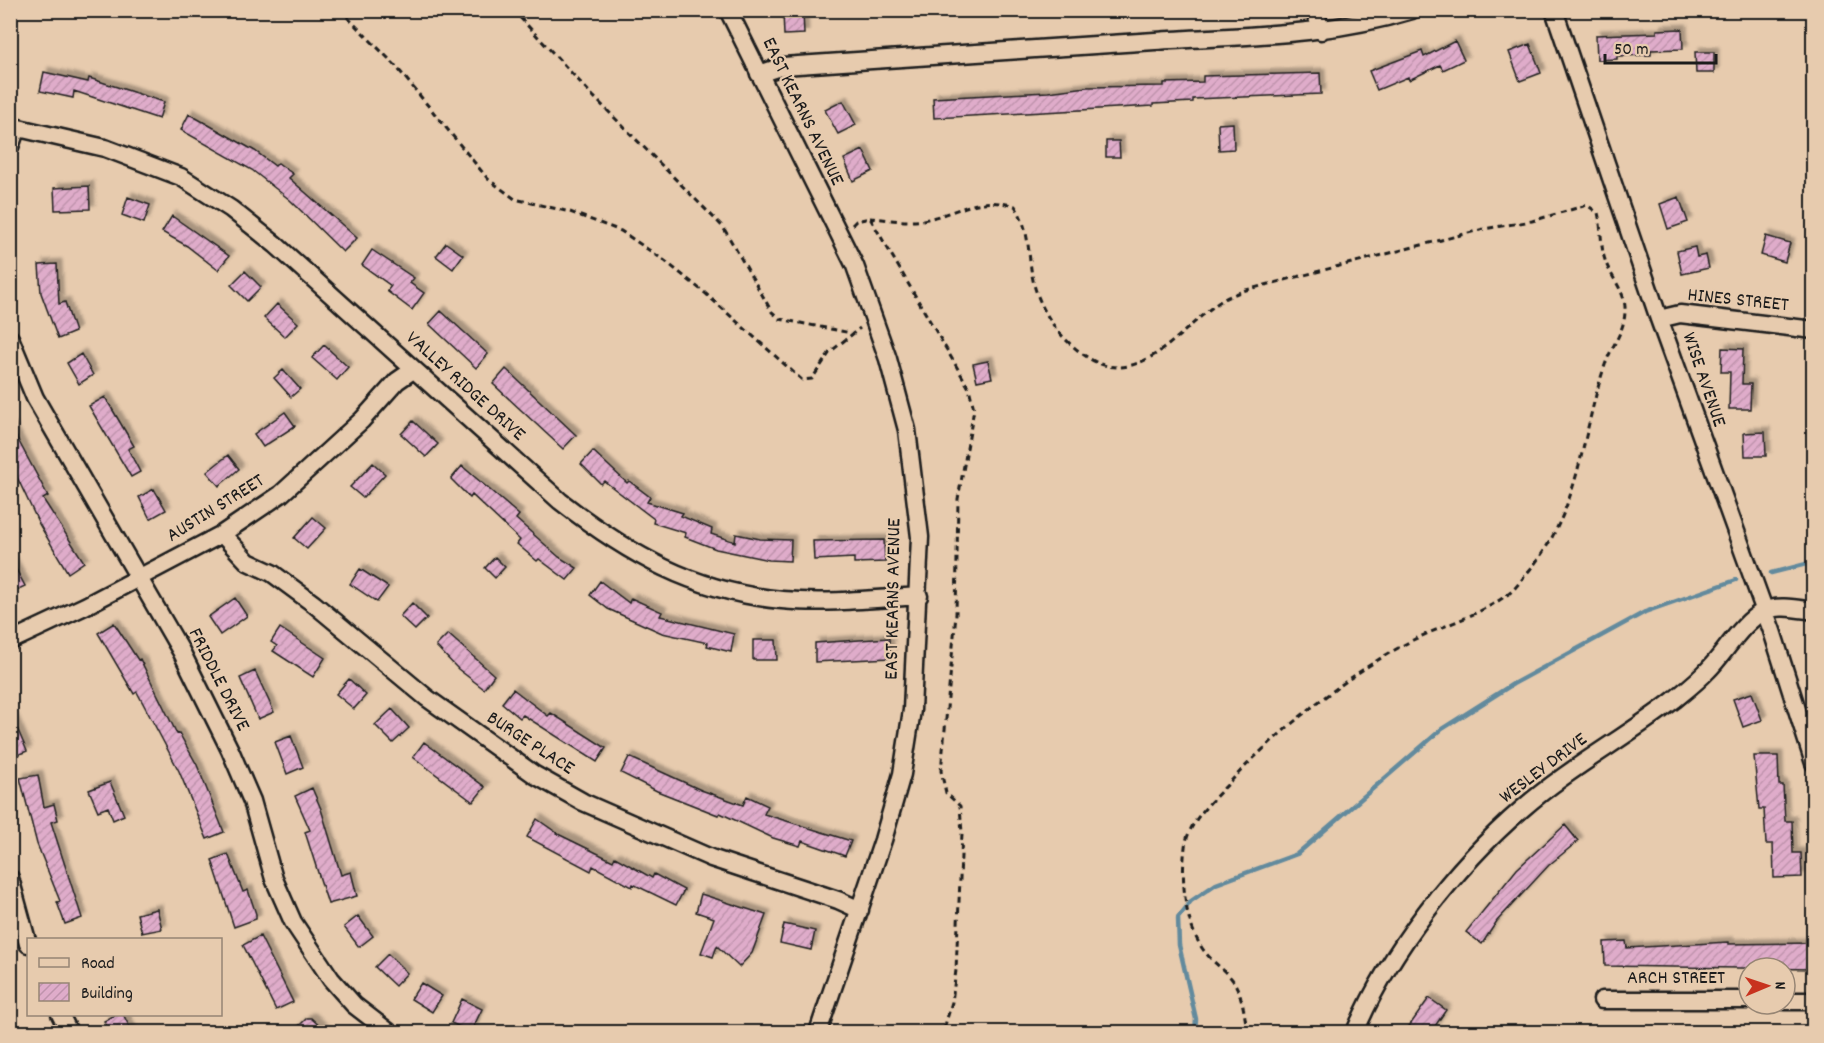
<svg xmlns="http://www.w3.org/2000/svg" width="1824" height="1043" viewBox="0 0 1824 1043" font-family="Dekko,sans-serif">
	<defs>
		<pattern id="building-hatch" width="6" height="6" patternUnits="userSpaceOnUse" patternTransform="scale(1.5)"><rect width="6" height="6" fill="#dfacca"/><path d="M-1 1l2-2M0 6l6-6M5 7l2-2" fill="none" stroke="#bf93ad"/></pattern>
		<filter id="shadow"><feDropShadow dx="4.5" dy="-4.5" stdDeviation="1.5" flood-color="#0004"/></filter>
	</defs>
	<rect width="100%" height="100%" fill="#e7cbae"/>
	<filter id="ink" filterUnits="userSpaceOnUse"><feTurbulence type="fractalNoise" baseFrequency=".0167" numOctaves="2"/><feDisplacementMap in="SourceGraphic" scale="12" xChannelSelector="R" yChannelSelector="G"/><feConvolveMatrix kernelMatrix="1 2 1 2 8 2 1 2 1" color-interpolation-filters="sRGB"/></filter>
	<g filter="url(#ink)">
		<g fill="none" stroke-linecap="round" stroke-linejoin="round">
			<!-- stream -->
			<path stroke="#628a9d" stroke-width="4.5" d="M1771,573L1814,562
				M1195,1032L1196,1019L1179,945L1178,918L1191,901L1216,884L1297,854L1442,729L1513,684L1645,612L1736,580"/>
		</g>
		<!-- building -->
		<path fill="url(#building-hatch)" stroke="#1c1c1c" stroke-width="1.5" filter="url(#shadow)" d="M803,12L804,34L784,35L783,13Z
			M1682,29L1683,49L1651,50V55L1617,56V59L1597,60L1596,35L1657,33V30Z
			M1455,41L1464,60L1443,70L1440,65L1409,80L1408,77L1377,90L1369,71L1422,51L1424,57Z
			M1530,44L1541,73L1520,81L1509,52Z
			M1695,52H1714V73H1696Z
			M44,72L88,82L89,78L164,102L159,119L74,91L73,98L40,91Z
			M1320,73L1321,94L1193,99V102L1153,104V106L934,118L933,98L1048,92L1087,87L1164,86V83L1203,82V76Z
			M843,101L856,125L838,134L825,110Z
			M189,114L255,151L275,166L278,163L293,174L289,178L357,238L343,252L290,200L252,170L181,130Z
			M1233,123L1234,149L1219,150L1218,124Z
			M1106,141H1119L1120,157H1106Z
			M863,150L873,171L853,181L844,159Z
			M89,186L90,209L55,210L54,188Z
			M128,197L150,205L144,223L122,215Z
			M1679,197L1688,222L1668,229L1660,204Z
			M172,216L229,256L218,270L187,246L162,232Z
			M1766,236L1790,243L1785,262L1761,255Z
			M446,243L463,255L453,269L436,256Z
			M1695,247L1697,257L1706,255L1709,268L1682,274L1677,251Z
			M372,250L414,278L410,283L424,293L412,310L387,291L391,286L362,265Z
			M57,264L59,304L65,302L75,332L58,339L41,293L39,265Z
			M245,271L261,287L247,301L231,285Z
			M277,304L298,323L285,337L264,318Z
			M441,311L488,354L476,368L429,324Z
			M324,345L348,367L337,380L312,358Z
			M1722,348L1743,349L1742,384H1751L1750,409H1729L1730,372H1721Z
			M81,354L93,375L79,384L67,363Z
			M988,361L992,378L977,381L973,364Z
			M506,369L576,435L563,449L493,384Z
			M283,370L300,389L291,397L274,378Z
			M105,397L134,446L128,449L140,472L131,477L89,406Z
			M285,412L295,426L263,447L254,434Z
			M413,421L438,444L426,457L401,434Z
			M10,425L48,496L43,499L84,562L68,573L39,524L10,462Z
			M1765,432L1766,456H1745L1744,433Z
			M593,451L627,483L629,481L650,497L647,502L683,513L681,516L712,529L711,534L735,542L736,534L760,539L791,540L790,561L769,560L716,549L685,537L686,533L653,523L654,519L604,481L601,484L581,464Z
			M228,455L239,469L219,486L207,472Z
			M373,463L385,474L363,498L350,487Z
			M462,466L519,515L516,519L559,557L577,568L567,580L539,559L537,561L517,544L520,540L472,495L470,498L451,479Z
			M154,489L166,510L150,519L139,497Z
			M313,517L326,528L307,549L294,538Z
			M884,540L885,562L854,563V558L814,560L813,541Z
			M495,557L505,567L495,578L485,568Z
			M10,558L25,586L10,593Z
			M360,569L388,587L377,602L350,584Z
			M600,581L629,603L631,598L662,612L660,616L734,634L731,652L707,646L708,643L662,633L608,609L590,595Z
			M235,598L247,616L220,635L208,617Z
			M412,603L427,618L415,630L400,616Z
			M114,623L138,660L140,659L177,734L179,733L197,765L224,832L207,839L179,771L137,692L134,694L98,633Z
			M280,628L325,658L313,677L273,651L277,646L271,642Z
			M448,634L494,675L484,689L458,669L436,646Z
			M889,638L890,658L815,662V643Z
			M753,640H776L777,660H753Z
			M255,671L274,712L258,719L240,678Z
			M349,679L366,695L354,709L336,694Z
			M513,689L548,716L551,713L606,748L597,762L523,715L520,718L502,703Z
			M1752,693L1762,720L1743,727L1733,699Z
			M392,709L409,728L393,743L375,725Z
			M10,712L27,751L10,758Z
			M291,736L303,767L287,774L275,742Z
			M424,742L485,787L473,802L413,757Z
			M1754,756H1778L1779,785H1783L1785,821H1792L1793,853H1801L1802,877L1774,878L1773,844H1766L1764,809H1759Z
			M629,757L701,790L743,805L747,796L768,806L764,814L851,841L845,856L802,841L800,846L773,838L720,813L718,815L657,791L621,773Z
			M38,775L44,807L54,804L58,820L51,822L82,918L65,924L57,902L60,901L37,844L20,778Z
			M110,782L124,815L113,820L108,807L98,811L89,790Z
			M312,788L321,809L341,875L351,872L357,896L328,904L305,832L310,830L295,796Z
			M537,819L560,835L613,861L615,857L652,878L654,874L684,890L676,905L633,884L632,887L593,866L591,871L527,837Z
			M1565,825L1578,841L1549,865L1497,921L1482,944L1466,932L1517,869Z
			M228,854L243,892L248,890L256,914V919L234,927L212,860Z
			M701,894L766,915L752,953L739,967L717,946L713,957L701,953L714,918L696,912Z
			M157,909L162,929L142,933L137,914Z
			M358,916L373,936L359,947L344,927Z
			M784,924L815,931L811,950L780,943Z
			M260,936L293,1002L276,1010L243,945Z
			M1626,941L1627,948L1728,942V944L1814,943V969L1605,966L1604,942Z
			M388,954L407,973L395,986L375,967Z
			M421,983L442,996L432,1012L411,999Z
			M1429,998L1446,1010L1431,1032H1405Z
			M462,999L482,1009L471,1032L451,1023Z
			M117,1014H123L132,1032H110L104,1021Z
			M307,1018H311L326,1032H293Z"/>
		<g fill="none" stroke-linecap="round" stroke-linejoin="round">
			<!-- minor casing -->
			<g stroke="#1c1c1c" stroke-width="21">
				<path id="minor" d="M728,10L855,266L888,359L907,430L920,537L912,710L902,774L883,840L818,1032
					M1315,10L1321,31
					M1554,10L1659,319L1772,631L1814,763
					M759,74L783,66C907,58 1031,49 1155,41C1246,35 1323,37 1412,10
					M10,126L105,148L181,177L231,209L276,245L560,501C628,554 694,592 782,600C827,604 873,599 919,596
					M10,147L17,127
					M1659,319L1680,314L1814,330
					M10,338L35,398L181,651L230,750L252,801L274,879L293,922L331,979L354,1005L389,1032
					M222,534L248,562L272,573L314,604L427,698L535,775L583,802L711,858L838,900L860,910
					M10,641L85,606L222,534L281,494L362,420L397,381L413,370
					M10,878L28,944
					M1602,1000H1749
					M1785,1001H1814
					M60,1014L69,1032
					M1355,1032C1389,951 1456,866 1522,809C1569,768 1625,738 1674,700C1685,691 1698,681 1708,670C1725,653 1742,622 1764,611C1777,604 1799,609 1814,611"/>
			</g>
			<!-- path -->
			<path stroke="#1c1c1c" stroke-width="3" stroke-dasharray="6 4.5" stroke-linecap="butt" d="M340,10L394,64L488,179L515,199L570,212L621,231L665,261L705,293L802,380L812,379L830,352L860,328
				M513,10L593,96L723,227L772,312L780,319L851,333
				M870,218C887,219 907,223 923,220C959,213 977,195 1015,206C1033,233 1026,265 1037,294C1047,319 1059,336 1080,352C1136,397 1179,329 1221,301C1228,296 1238,293 1246,290L1484,229L1532,221L1587,205L1598,213C1602,228 1600,245 1605,260C1610,276 1624,289 1625,307C1626,331 1612,344 1605,365C1580,438 1581,510 1528,572C1521,580 1515,590 1507,595C1478,616 1444,625 1413,640C1352,671 1279,730 1232,780C1215,798 1188,821 1185,847C1181,880 1184,920 1202,948C1210,960 1222,968 1231,978C1242,991 1245,1016 1247,1032
				M852,225L856,221L870,218L969,388L974,409L958,499L956,615L941,771L946,793L960,806L962,833L956,970L952,1002L943,1032"/>
			<!-- minor -->
			<use href="#minor" stroke="#e7cbae" stroke-width="16"/>
		</g>
	</g>
	<g text-anchor="middle" dominant-baseline="central" stroke-width="4.5" stroke-linejoin="round" paint-order="stroke">
		<!-- street labels -->
		<g font-size="20" fill="#1c1c1c" stroke="#e7cbae">
			<text transform="translate(802 112) rotate(64)">EAST KEARNS AVENUE</text>
			<text transform="translate(1738 301) rotate(6)">HINES STREET</text>
			<text transform="translate(1703 380) rotate(71)">WISE AVENUE</text>
			<text transform="translate(465 387) rotate(42)">VALLEY RIDGE DRIVE</text>
			<text transform="translate(216 509) rotate(-32)">AUSTIN STREET</text>
			<text transform="translate(894 599) rotate(-89)">EAST KEARNS AVENUE</text>
			<text transform="translate(218 680) rotate(63)">FRIDDLE DRIVE</text>
			<text transform="translate(530 744) rotate(33)">BURGE PLACE</text>
			<text transform="translate(1544 769) rotate(-37)">WESLEY DRIVE</text>
			<text x="1676" y="979">ARCH STREET</text>
		</g>
	</g>
	<!-- margin -->
	<rect width="1824" height="1043" fill="none" stroke="#e7cbae" stroke-width="36"/>
	<rect x="18" y="18" width="1788" height="1007" fill="none" stroke="#1c1c1c" stroke-width="2" filter="url(#ink)"/>
	<!-- legend -->
	<rect x="27" y="938" width="195" height="78" fill="#e7cbae" stroke="#968574" stroke-width="1.5"/>
	<rect x="39" y="958" width="30" height="9" fill="#e7cbae" stroke="#968574" stroke-width="1.5"/>
	<text x="81" y="968" font-size="18" fill="#1c1c1c">Road</text>
	<rect x="39" y="983" width="30" height="18" fill="url(#building-hatch)" stroke="#968574" stroke-width="1.5"/>
	<text x="81" y="998" font-size="18" fill="#1c1c1c">Building</text>
	<!-- north arrow -->
	<g transform="translate(1767 986) rotate(88)"><circle r="28" fill="#e7cbae" stroke="#968574" stroke-width="1.5"/>
	<path d="M0-4.5L10 22L0 15L-10 22Z" fill="#c8321e"/>
	<text y="-9" font-size="16" font-weight="bold" text-anchor="middle" fill="#1c1c1c">N</text>
	</g>
	<!-- scale -->
	<path d="M1605 54v9h111v-9" fill="none" stroke="#1c1c1c" stroke-width="3"/>
	<text x="1614" y="54" font-size="18" fill="#1c1c1c" stroke="#e7cbae" stroke-width="4.5" paint-order="stroke">50 m</text>
</svg>
